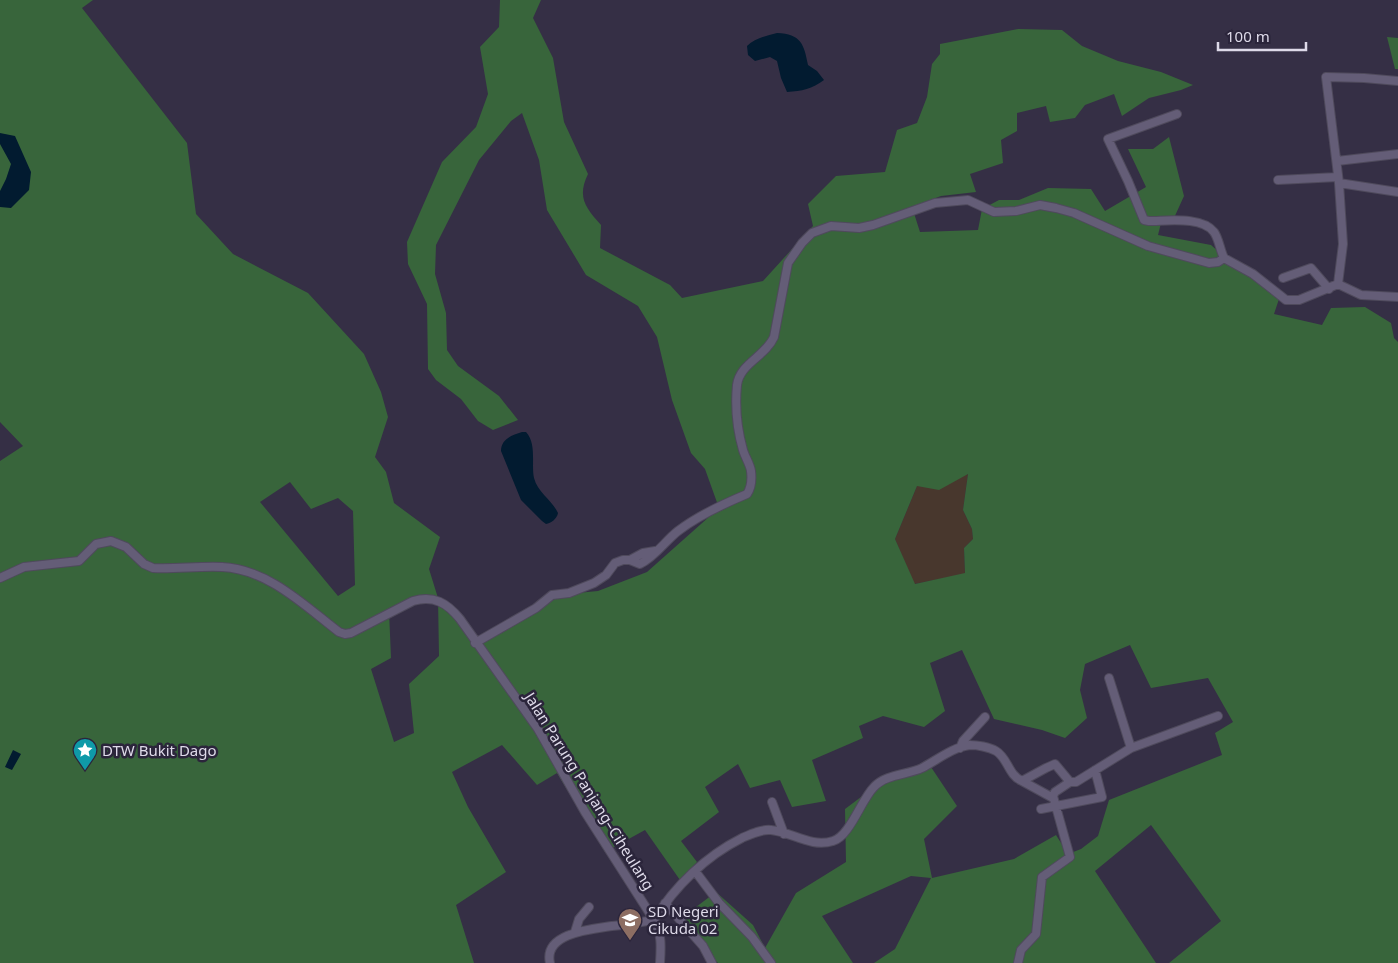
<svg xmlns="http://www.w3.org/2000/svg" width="1398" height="963" viewBox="0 0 1398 963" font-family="'Noto Sans',sans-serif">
	<rect width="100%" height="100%" fill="#352f45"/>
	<!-- industrial -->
	<path fill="#48372d" d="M968,474L963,510L972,529L973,539L964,548L965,574L914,584L895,539L917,486Z"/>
	<!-- green -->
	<path fill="#38653b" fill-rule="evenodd" d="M0,0H93L82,8L187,143L196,214L233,254L308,293L364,354L381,392L388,417L375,457L386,472L394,503L440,537L429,569L438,598L477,645L556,595L598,591L647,572L719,508L705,469L691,453L672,400L657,337L638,306L586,275L547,210L539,160L522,113L511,121L479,160L436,245L435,274L446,313L447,350L458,366L499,396L518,420L493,430L478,421L461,399L436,380L428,369L427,304L408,264L407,242L442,162L476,127L488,94L480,47L499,27L500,0H541L533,18L553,58L564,122L588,174C577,197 585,207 601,225L600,248L670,285L682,298L763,281L813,226L808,204L836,176L885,172L897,130L917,123L927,97L932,64L940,54V44L1018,29L1062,30L1082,46L1118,61L1161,72L1193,85L1181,90L1149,98L1122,116L1114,94L1085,105L1075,118L1050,122L1046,106L1017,113V131L1001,140L1003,163L970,174L976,192L941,196L912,207L920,232L978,230L982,209L999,200H1019L1048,188L1091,189L1105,211L1146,187L1128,149H1153L1169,137L1184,196L1174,218L1162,219L1158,235L1211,245L1230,262L1281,293L1274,314L1322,325L1331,308L1365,307L1391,323L1394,338L1398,342V963H1169L1221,921L1151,825L1095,871L1156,963H874L895,949L931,878L911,876L822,916L853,963H718L676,922L716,892L753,925L765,948L796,893L846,862L845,809L861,797L880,777L929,764L957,806L924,839L932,878L1014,859L1056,835L1068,854L1081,849L1098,836L1109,800L1222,755L1215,733L1233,722L1208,678L1151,688L1130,645L1085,664L1080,690L1087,718L1065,738L1042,730L994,719L962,650L930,663L945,711L924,727L883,716L859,726L863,738L812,760L826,801L792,807L780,780L750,788L738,764L705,787L719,812L681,841L697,862L680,880L645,830L605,852L557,773L537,785L502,745L452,772L468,807L506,872L456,905L474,963H0V461L23,446L0,422ZM968,474L963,510L972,529L973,539L964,548L965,573L915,584L895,539L917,486L939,490ZM290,482L311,509L338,498L353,511L355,585L338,596L260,502ZM438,598L439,656L409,684L414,733L394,742L371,669L391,658L389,611Z
		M1387,37L1398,38V69H1395Z"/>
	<!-- water -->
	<path fill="#021b30" d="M777,33C801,34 804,44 808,65L817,71L824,80C812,89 802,91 787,92L781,78L777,61L770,57L755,61L748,55L747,46C755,38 766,36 777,33Z
		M0,133L15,136L31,172L29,190L11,208L0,207V191L6,179L11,164L0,144Z
		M522,432H526C537,444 531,464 534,478C538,493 552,500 558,513C557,519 551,523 546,524L542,521L521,500L501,451C501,439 512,435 522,432Z
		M13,750L21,754L12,770L5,767Z"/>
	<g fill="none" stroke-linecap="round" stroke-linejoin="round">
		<!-- minor casing -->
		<g stroke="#4f4a5c" stroke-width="10">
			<path id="minor" d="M1177,114L1108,139L1128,181L1144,220L1149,221C1167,221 1202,216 1214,232C1219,239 1220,250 1224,258
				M1337,161L1398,154
				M1278,180L1338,177
				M1339,183L1398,192
				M1283,278L1311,268L1329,289
				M1338,284L1343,244L1339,183L1326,77L1364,78L1398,81
				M630,560L643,553L655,551
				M0,578L24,567L79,561L96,544L111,541L126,547L144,564L153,568C176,569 199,566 222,567C268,569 305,606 339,632L345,634L351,633L413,601C434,595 447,603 460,619L538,729L585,812L654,920C662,934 661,947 660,963
				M475,643L536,608L552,595L569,593L594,583L606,575L615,563L623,560H630L640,564C655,557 665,541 678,531C699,515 723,504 747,494C751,488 752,479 751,471C750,464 745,457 743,450C737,429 735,406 737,385C740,363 765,357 774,337L788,263L802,243L812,233L831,226L859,228L873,225L935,203L968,200L994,212L1016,211L1040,205L1056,208L1074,213L1148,246L1209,263L1218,262L1224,258L1253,274L1286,300H1299L1338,284L1361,295L1398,297
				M1109,678L1131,748
				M960,748L963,741L985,717
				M1022,781L1053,798
				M772,802L784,834
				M1041,809L1102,797L1095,770
				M695,871L719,903L752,937L771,963
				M665,903L703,946L712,963
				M575,932L579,919L589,907
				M550,963C543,933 592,929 612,926C626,925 640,922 654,920C675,886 706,856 742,838C751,834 761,829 771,830C792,832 811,848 833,841C850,836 861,800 874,787C886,774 907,775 922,768C937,760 953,747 970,745C977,745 989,747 996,751C1008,758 1008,775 1022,781L1046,768L1055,764L1070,782H1076L1131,748L1218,716
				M1018,963L1021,950L1036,934L1042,877L1070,857L1053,796L1055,792L1070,782"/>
		</g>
		<!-- minor -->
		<use href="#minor" stroke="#645d77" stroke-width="8"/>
	</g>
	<!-- icons -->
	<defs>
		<g id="sight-pin" transform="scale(1.25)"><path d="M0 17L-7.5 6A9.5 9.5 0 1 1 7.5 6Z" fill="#0f9aa8" stroke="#2b253b"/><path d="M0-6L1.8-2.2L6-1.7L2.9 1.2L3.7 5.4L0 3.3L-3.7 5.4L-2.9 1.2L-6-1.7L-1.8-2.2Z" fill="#fff"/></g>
		<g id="school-pin" transform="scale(1.25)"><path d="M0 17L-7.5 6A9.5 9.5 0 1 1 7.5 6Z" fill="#8d6e63" stroke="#2b253b"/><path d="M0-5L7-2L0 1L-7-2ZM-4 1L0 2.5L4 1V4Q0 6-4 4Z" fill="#fff"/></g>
	</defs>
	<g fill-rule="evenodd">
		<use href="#sight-pin" x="85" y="750"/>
		<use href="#school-pin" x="630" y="920"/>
	</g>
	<g text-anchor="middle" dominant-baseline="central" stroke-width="5" stroke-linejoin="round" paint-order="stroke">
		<!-- poi labels -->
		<g font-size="15" fill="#dedae9" stroke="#2b253b" text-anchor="start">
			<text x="102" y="750">DTW Bukit Dago</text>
			<text x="648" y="911">SD Negeri<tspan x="648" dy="17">Cikuda 02</tspan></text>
		</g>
		<!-- street labels -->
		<g font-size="15" fill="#dedae9" stroke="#2b253b">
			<text transform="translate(590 791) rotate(58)">Jalan Parung Panjang–Ciheulang</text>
		</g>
	</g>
	<!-- scale -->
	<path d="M1218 42v8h88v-8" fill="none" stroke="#dedae9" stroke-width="2.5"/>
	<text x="1226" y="42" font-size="15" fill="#dedae9" stroke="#2b253b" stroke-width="4" paint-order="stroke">100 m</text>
</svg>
